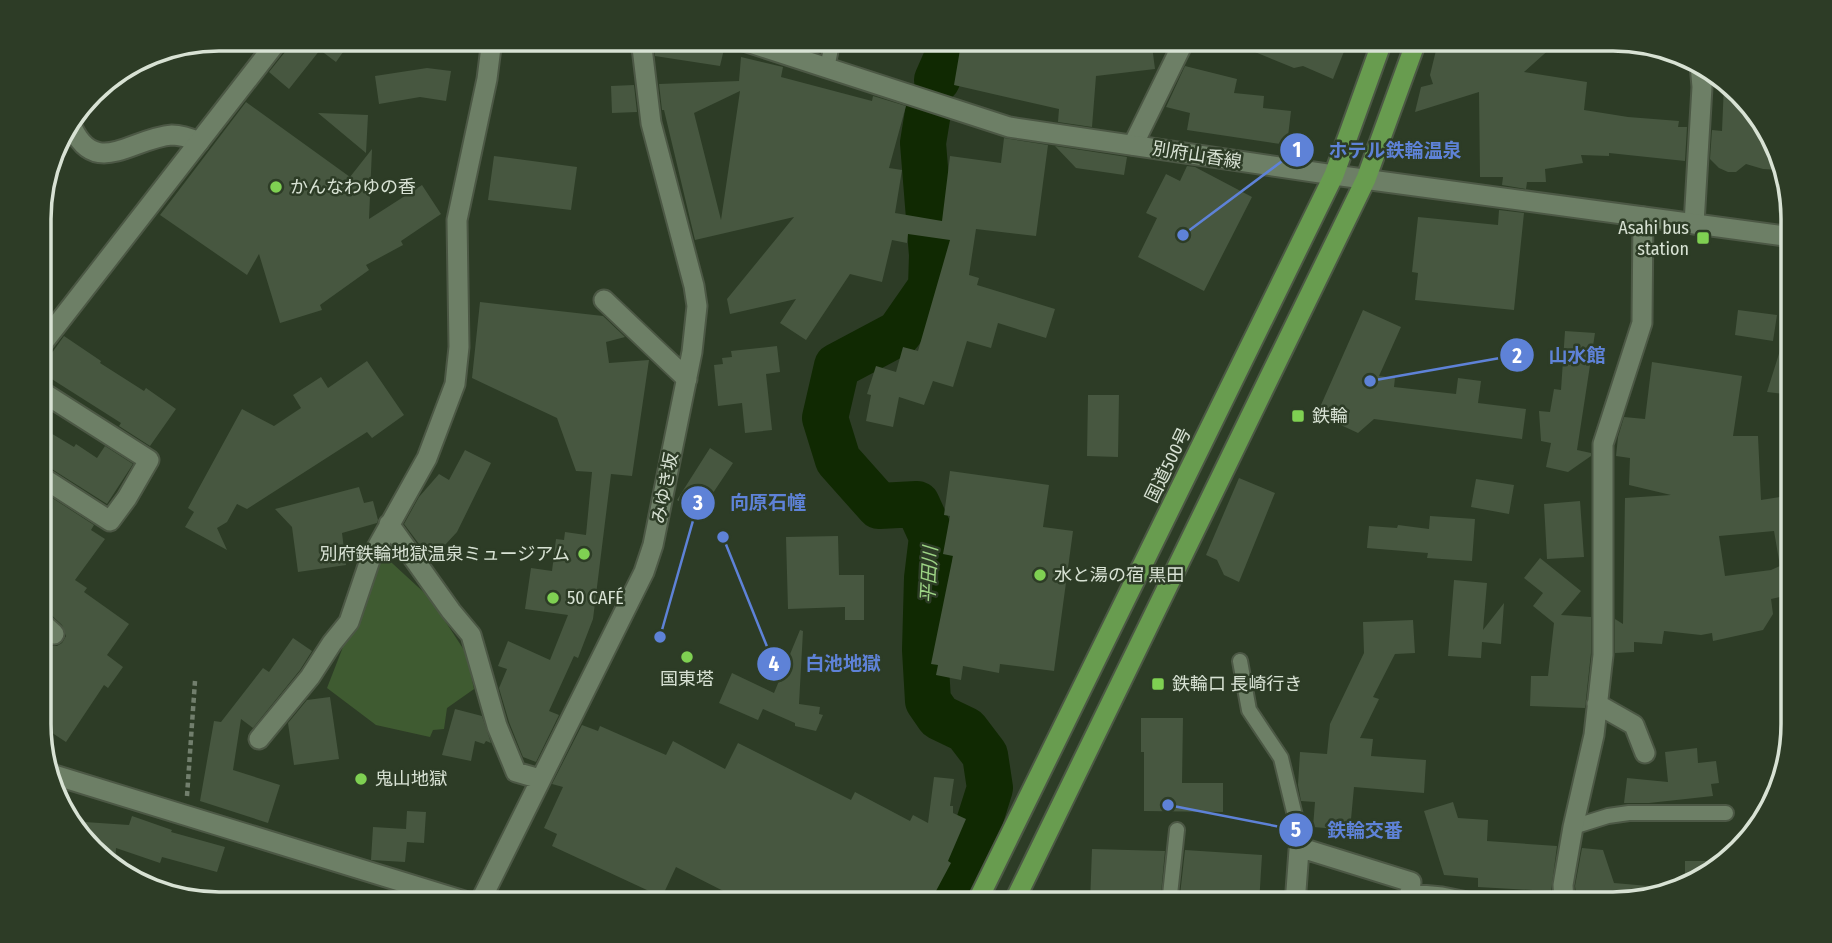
<svg xmlns="http://www.w3.org/2000/svg" width="1832" height="943" viewBox="0 0 1832 943" font-family="'Fira Sans Condensed','Noto Sans JP',sans-serif">
	<rect width="100%" height="100%" fill="#2d3c26"/>
	<!-- green -->
	<path fill="#3f5b31" d="M380,552L430,598L466,653L474,689L447,708L444,729L433,730L430,737L376,725L327,688Z"/>
	<g fill="none" stroke-linecap="round" stroke-linejoin="round">
		<!-- river -->
		<path stroke="#102902" stroke-width="46" d="M937,80L955,39
			M929,106L923,143L932,255L931,287L899,333L837,366L825,418L838,460L879,506L917,504L932,537L927,578L925,650L928,701L939,717L966,730L985,755L990,788L978,826L941,904"/>
	</g>
	<!-- building -->
	<path fill="#475740" fill-rule="evenodd" d="M292,38H353L336,62L320,50L289,89L269,72L289,47Z
		M653,38H695L725,45L720,66L655,56Z
		M962,38L988,42V38H1151L1155,69L1096,76L1092,127L1058,122L1059,109L954,85Z
		M1221,38H1335L1333,43L1345,49L1333,79L1303,66L1294,68Z
		M1439,38H1562L1524,72L1587,82L1584,110L1628,117L1679,121L1678,127H1687L1685,161L1609,153V156L1581,155L1583,163L1545,169L1546,182H1527L1526,189L1502,185L1503,177H1480L1479,92L1415,112L1421,87L1433,84L1430,75Z
		M741,57L783,67L781,77L872,101L873,96L906,106L889,168L902,170L895,213L942,221L950,156L1001,163L1004,138L1048,145L1036,236L976,229L969,275L979,278L977,285L1055,309L1046,338L998,323L991,348L967,341L953,387L933,381L924,405L899,397L893,427L866,421L871,395L867,394L876,366L896,372L903,347L918,351L950,240L908,234L907,243L892,240L882,282L850,274L806,340L780,323L796,299L730,314L727,299L794,217L695,240L664,110H662L659,84L739,81ZM740,91L721,220L694,113Z
		M1185,66L1237,79L1234,93L1264,96L1263,108L1291,111L1287,145L1187,130L1190,113L1166,107Z
		M427,68L451,71L446,101L420,97L379,104L375,76Z
		M1724,84L1763,118L1782,170L1763,169L1746,164L1736,172H1728L1719,168L1710,159L1712,130L1722,131Z
		M634,85L637,112L612,113L611,86Z
		M246,102L350,177L372,149L369,219L422,185L441,214L401,241L403,245L366,265L369,270L320,305L322,310L280,323L259,254L247,275L160,215Z
		M318,113L368,115L366,153Z
		M1055,146L1127,157L1124,175L1076,168Z
		M494,156L577,167L571,210L488,200Z
		M1187,166L1195,167L1252,197L1204,291L1138,257L1157,218L1146,213L1166,174L1180,181Z
		M1499,210L1524,213L1514,310L1415,300L1418,273L1412,272L1418,217L1498,225Z
		M480,302L603,316L625,337L606,342L609,363L649,360L632,476L611,474L593,619L578,658L574,656L549,711L559,715L536,762L523,757L509,722L499,688L507,669L498,666L508,641L550,660L568,615L525,609L531,568L552,571L556,539L564,540L565,532L586,535L592,472L576,471L557,418L472,378Z
		M1363,310L1401,327L1379,376L1395,378L1394,387L1456,394L1458,378L1481,381L1478,403L1526,409L1522,439L1374,419L1358,433L1317,414Z
		M1738,310L1777,315L1773,341L1735,335Z
		M1788,325H1792L1793,395L1767,392Z
		M1565,331L1595,333L1577,450L1591,453V456L1568,472L1546,467L1551,443L1541,441L1539,411L1550,412L1554,389L1561,390Z
		M64,336L101,361L100,363L144,391L146,388L176,409L150,446L119,426L121,423L39,371Z
		M777,346L780,372L766,374L772,430L745,433L742,403L718,406L714,365L723,364L722,358L732,357L731,351Z
		M367,361L404,415L372,438L367,432L247,509L237,504L227,522L217,528L227,550L185,527L194,512L188,508L242,409L274,426L301,408L293,395L321,377L328,388Z
		M1652,362L1742,376L1733,436H1758L1761,500L1793,495V594L1771,599L1773,614L1763,630L1713,641L1712,633L1701,635L1664,631L1662,644L1634,642V652L1615,653V619L1623,624L1625,498L1671,495L1629,485L1630,458L1616,456L1618,437L1624,417L1645,419ZM1774,531L1780,566L1771,570L1725,576L1719,536Z
		M1088,395H1119L1118,457L1087,456Z
		M39,426L74,447L76,444L97,458L105,446L133,464L107,504L47,466L39,464Z
		M710,448L733,463L699,514L677,500Z
		M465,450L491,463L457,532L431,560L404,524L419,497L439,474L449,480Z
		M950,471L1049,485L1043,527L1073,531L1054,671L1000,664L999,673L963,666L961,680L936,675L938,665L931,664L953,556L943,554L950,516L944,515Z
		M1239,478L1275,493L1239,582L1224,575L1217,560L1206,555Z
		M1476,479L1514,485L1509,514L1471,507Z
		M359,487L364,503L373,501L378,520L377,523L342,533L346,565L298,572L292,527L275,509Z
		M40,490L94,525L91,530L105,539L75,580L87,588L84,592L129,624L107,655L123,667L108,688L104,685L66,742L40,725V638L51,646H57L62,643L66,636L62,625L48,612L40,609Z
		M1580,501L1584,557L1547,559L1544,504Z
		M1430,516L1475,519L1472,561L1427,558L1428,553L1367,548L1369,526L1397,528L1398,525L1429,529Z
		M838,536L839,575H864V620H845V607L788,609L786,537Z
		M1540,558L1581,591L1561,615L1591,617V653L1585,708L1530,706L1531,676H1548L1554,623L1533,606L1543,593L1524,578Z
		M1454,580L1487,583L1483,630L1504,603L1501,644L1482,642L1481,658L1448,656Z
		M1413,620L1415,653L1395,654L1373,697L1379,699L1360,738L1373,739L1371,756L1426,760L1424,793L1354,787L1350,830L1313,827L1315,802L1301,801L1298,785L1300,752L1327,754L1330,724L1364,653L1363,622Z
		M800,630L803,631L799,704L820,707L819,714L823,715L816,731L795,726V723L763,709L758,720L719,703L732,673L774,693Z
		M293,638L312,651L300,670L253,728L241,719L233,770L280,785L268,823L200,801L214,721L221,722L263,668L269,672Z
		M330,697L339,759L294,765L288,723L307,700Z
		M455,709L482,716L491,743L486,741L484,744L475,741L471,761L442,755Z
		M1141,718H1183L1182,783H1223V812L1144,811V752H1141Z
		M582,725L598,731L600,726L666,755L673,741L725,769L738,743L851,800L855,792L910,821L913,815L928,823L934,777L954,779L950,806H953V813L966,819L948,861L951,863L929,904H749L676,867L662,897L552,846L557,834L544,828L563,787L552,784Z
		M1697,748L1698,763L1716,761L1719,783L1711,784L1713,796L1649,803H1624L1627,778L1668,782L1665,752Z
		M1453,802L1458,818L1488,820L1487,841L1557,846L1551,891L1478,887V878L1444,875L1424,811Z
		M407,811L426,812L424,843L407,842L405,862L371,860L373,827L406,829Z
		M132,816L172,830L171,832L225,847L217,872L162,857L160,863L116,848L115,866L76,834L70,821L129,825Z
		M1582,848L1603,850L1614,883L1672,888L1624,904H1580V893H1576L1575,886Z
		M1092,849L1165,851L1160,904H1090Z
		M1185,850L1262,855L1259,904H1179Z
		M1685,861H1725L1713,874L1685,884Z"/>
	<g fill="none" stroke-linecap="round" stroke-linejoin="round">
		<!-- service casing -->
		<g stroke="#4c5845" stroke-width="18">
			<path id="service" d="M827,68L833,39
				M1240,661L1249,710L1281,758L1298,828L1299,850
				M1573,827L1608,816L1629,813H1726
				M1169,904L1177,830"/>
		</g>
		<!-- minor casing -->
		<g stroke="#4c5845" stroke-width="23">
			<path id="minor" d="M70,122C93,181 131,138 172,135C182,135 190,138 199,142
				M1133,145L1185,39
				M1694,224L1702,87L1700,64
				M604,300L687,379
				M39,390L149,460L127,498L110,521L40,476
				M389,524L451,611L471,635L497,726L516,772L540,779
				M40,621L54,634
				M1597,704L1634,725L1645,753
				M259,739L310,677L332,643L349,622L370,560L427,458L455,384L459,347L457,220L487,79L492,39
				M1410,894L1442,897L1477,904
				M479,904L644,572L653,545L692,352L697,306L694,286L651,123L641,39
				M1295,904L1299,850H1308L1411,882L1409,904
				M1564,904L1563,885L1573,827L1594,735L1603,655V444L1642,323L1643,217"/>
		</g>
		<!-- tertiary casing -->
		<g stroke="#4c5845" stroke-width="23">
			<path id="tertiary" d="M39,348L279,39
				M51,774L474,904"/>
		</g>
		<!-- secondary casing -->
		<g stroke="#4c5845" stroke-width="23">
			<path id="secondary" d="M738,39L1009,127L1334,175L1792,237"/>
		</g>
		<!-- trunk casing -->
		<g stroke="#4c5845" stroke-width="23">
			<path id="trunk" d="M976,904L1334,175L1383,39
				M1013,904L1366,179L1417,39"/>
		</g>
		<!-- path -->
		<path stroke="#727f6d" stroke-width="4.5" stroke-dasharray="5 3.5" stroke-linecap="butt" d="M187,796L195,681"/>
		<!-- service -->
		<use href="#service" stroke="#6d7f66" stroke-width="14"/>
		<!-- minor -->
		<use href="#minor" stroke="#6d7f66" stroke-width="19"/>
		<!-- tertiary -->
		<use href="#tertiary" stroke="#6d7f66" stroke-width="19"/>
		<!-- secondary -->
		<use href="#secondary" stroke="#6d7f66" stroke-width="19"/>
		<!-- trunk -->
		<use href="#trunk" stroke="#689c4f" stroke-width="19"/>
	</g>
	<!-- markers -->
	<g fill="#7fd052" stroke="#2d3c26" stroke-width="2.5">
		<circle cx="276" cy="187" r="7"/>
		<rect x="1696" y="231" width="14" height="14" rx="3.5"/>
		<rect x="1291" y="409" width="14" height="14" rx="3.5"/>
		<circle cx="584" cy="554" r="7"/>
		<circle cx="1040" cy="575" r="7"/>
		<circle cx="553" cy="598" r="7"/>
		<circle cx="687" cy="657" r="7"/>
		<rect x="1151" y="677" width="14" height="14" rx="3.5"/>
		<circle cx="361" cy="779" r="7"/>
	</g>
	<g text-anchor="middle" dominant-baseline="central" stroke-width="5" stroke-linejoin="round" paint-order="stroke">
		<!-- street labels -->
		<g font-size="18" fill="#d8e2d4" stroke="#2d3c26">
			<text transform="translate(1197 155) rotate(9)">別府山香線</text>
			<text transform="translate(1168 465) rotate(-64)">国道500号</text>
			<text transform="translate(665 488) rotate(-79)">みゆき坂</text>
		</g>
		<!-- poi labels -->
		<g font-size="18" fill="#d8e2d4" stroke="#2d3c26" text-anchor="start">
			<text x="290" y="187">かんなわゆの香</text>
			<text x="1689" y="228" text-anchor="end">Asahi bus<tspan x="1689" dy="21">station</tspan></text>
			<text x="1312" y="416">鉄輪</text>
			<text x="570" y="554" text-anchor="end">別府鉄輪地獄温泉ミュージアム</text>
			<text x="1054" y="575">水と湯の宿 黒田</text>
			<text x="567" y="598">50 CAFÉ</text>
			<text x="687" y="679" text-anchor="middle">国東塔</text>
			<text x="1172" y="684">鉄輪口 長崎行き</text>
			<text x="375" y="779">鬼山地獄</text>
		</g>
		<!-- water labels -->
		<g font-size="19" font-style="italic" fill="#9cd284" stroke="#2d3c26">
			<text transform="translate(929 575) rotate(-87)">平田川</text>
		</g>
	</g>
	<!-- crop -->
	<path d="M0 0H1832V943H0ZM219 51H1613A168 168 0 0 1 1781 219V724A168 168 0 0 1 1613 892H219A168 168 0 0 1 51 724V219A168 168 0 0 1 219 51Z" fill="#2d3c26" fill-rule="evenodd"/>
	<path fill="none" stroke="#d8e2d4" stroke-width="3.5" d="M219 51H1613A168 168 0 0 1 1781 219V724A168 168 0 0 1 1613 892H219A168 168 0 0 1 51 724V219A168 168 0 0 1 219 51Z"/>
	<!-- callouts -->
	<path fill="none" stroke="#5e82d7" stroke-width="2.5" d="M1183 235L1297 150M1370 381L1517 355M660 637L698 503M723 537L774 664M1168 805L1296 830"/>
	<g fill="#5e82d7" stroke="#2d3c26" stroke-width="2.5">
		<circle cx="1183" cy="235" r="7"/>
		<circle cx="1370" cy="381" r="7"/>
		<circle cx="660" cy="637" r="7"/>
		<circle cx="723" cy="537" r="7"/>
		<circle cx="1168" cy="805" r="7"/>
		<circle cx="1297" cy="150" r="18"/>
		<circle cx="1517" cy="355" r="18"/>
		<circle cx="698" cy="503" r="18"/>
		<circle cx="774" cy="664" r="18"/>
		<circle cx="1296" cy="830" r="18"/>
	</g>
	<g font-size="21" text-anchor="middle" font-weight="bold" fill="#fff">
		<text x="1297" y="157">1</text>
		<text x="1517" y="363">2</text>
		<text x="698" y="510">3</text>
		<text x="774" y="671">4</text>
		<text x="1296" y="837">5</text>
	</g>
	<g font-size="19" text-anchor="middle" font-weight="bold" fill="#5e82d7" stroke="#2d3c26" stroke-width="5" stroke-linejoin="round" paint-order="stroke">
		<text x="1395" y="157">ホテル鉄輪温泉</text>
		<text x="1577" y="362">山水館</text>
		<text x="768" y="509">向原石幢</text>
		<text x="843" y="670">白池地獄</text>
		<text x="1365" y="837">鉄輪交番</text>
	</g>
</svg>
